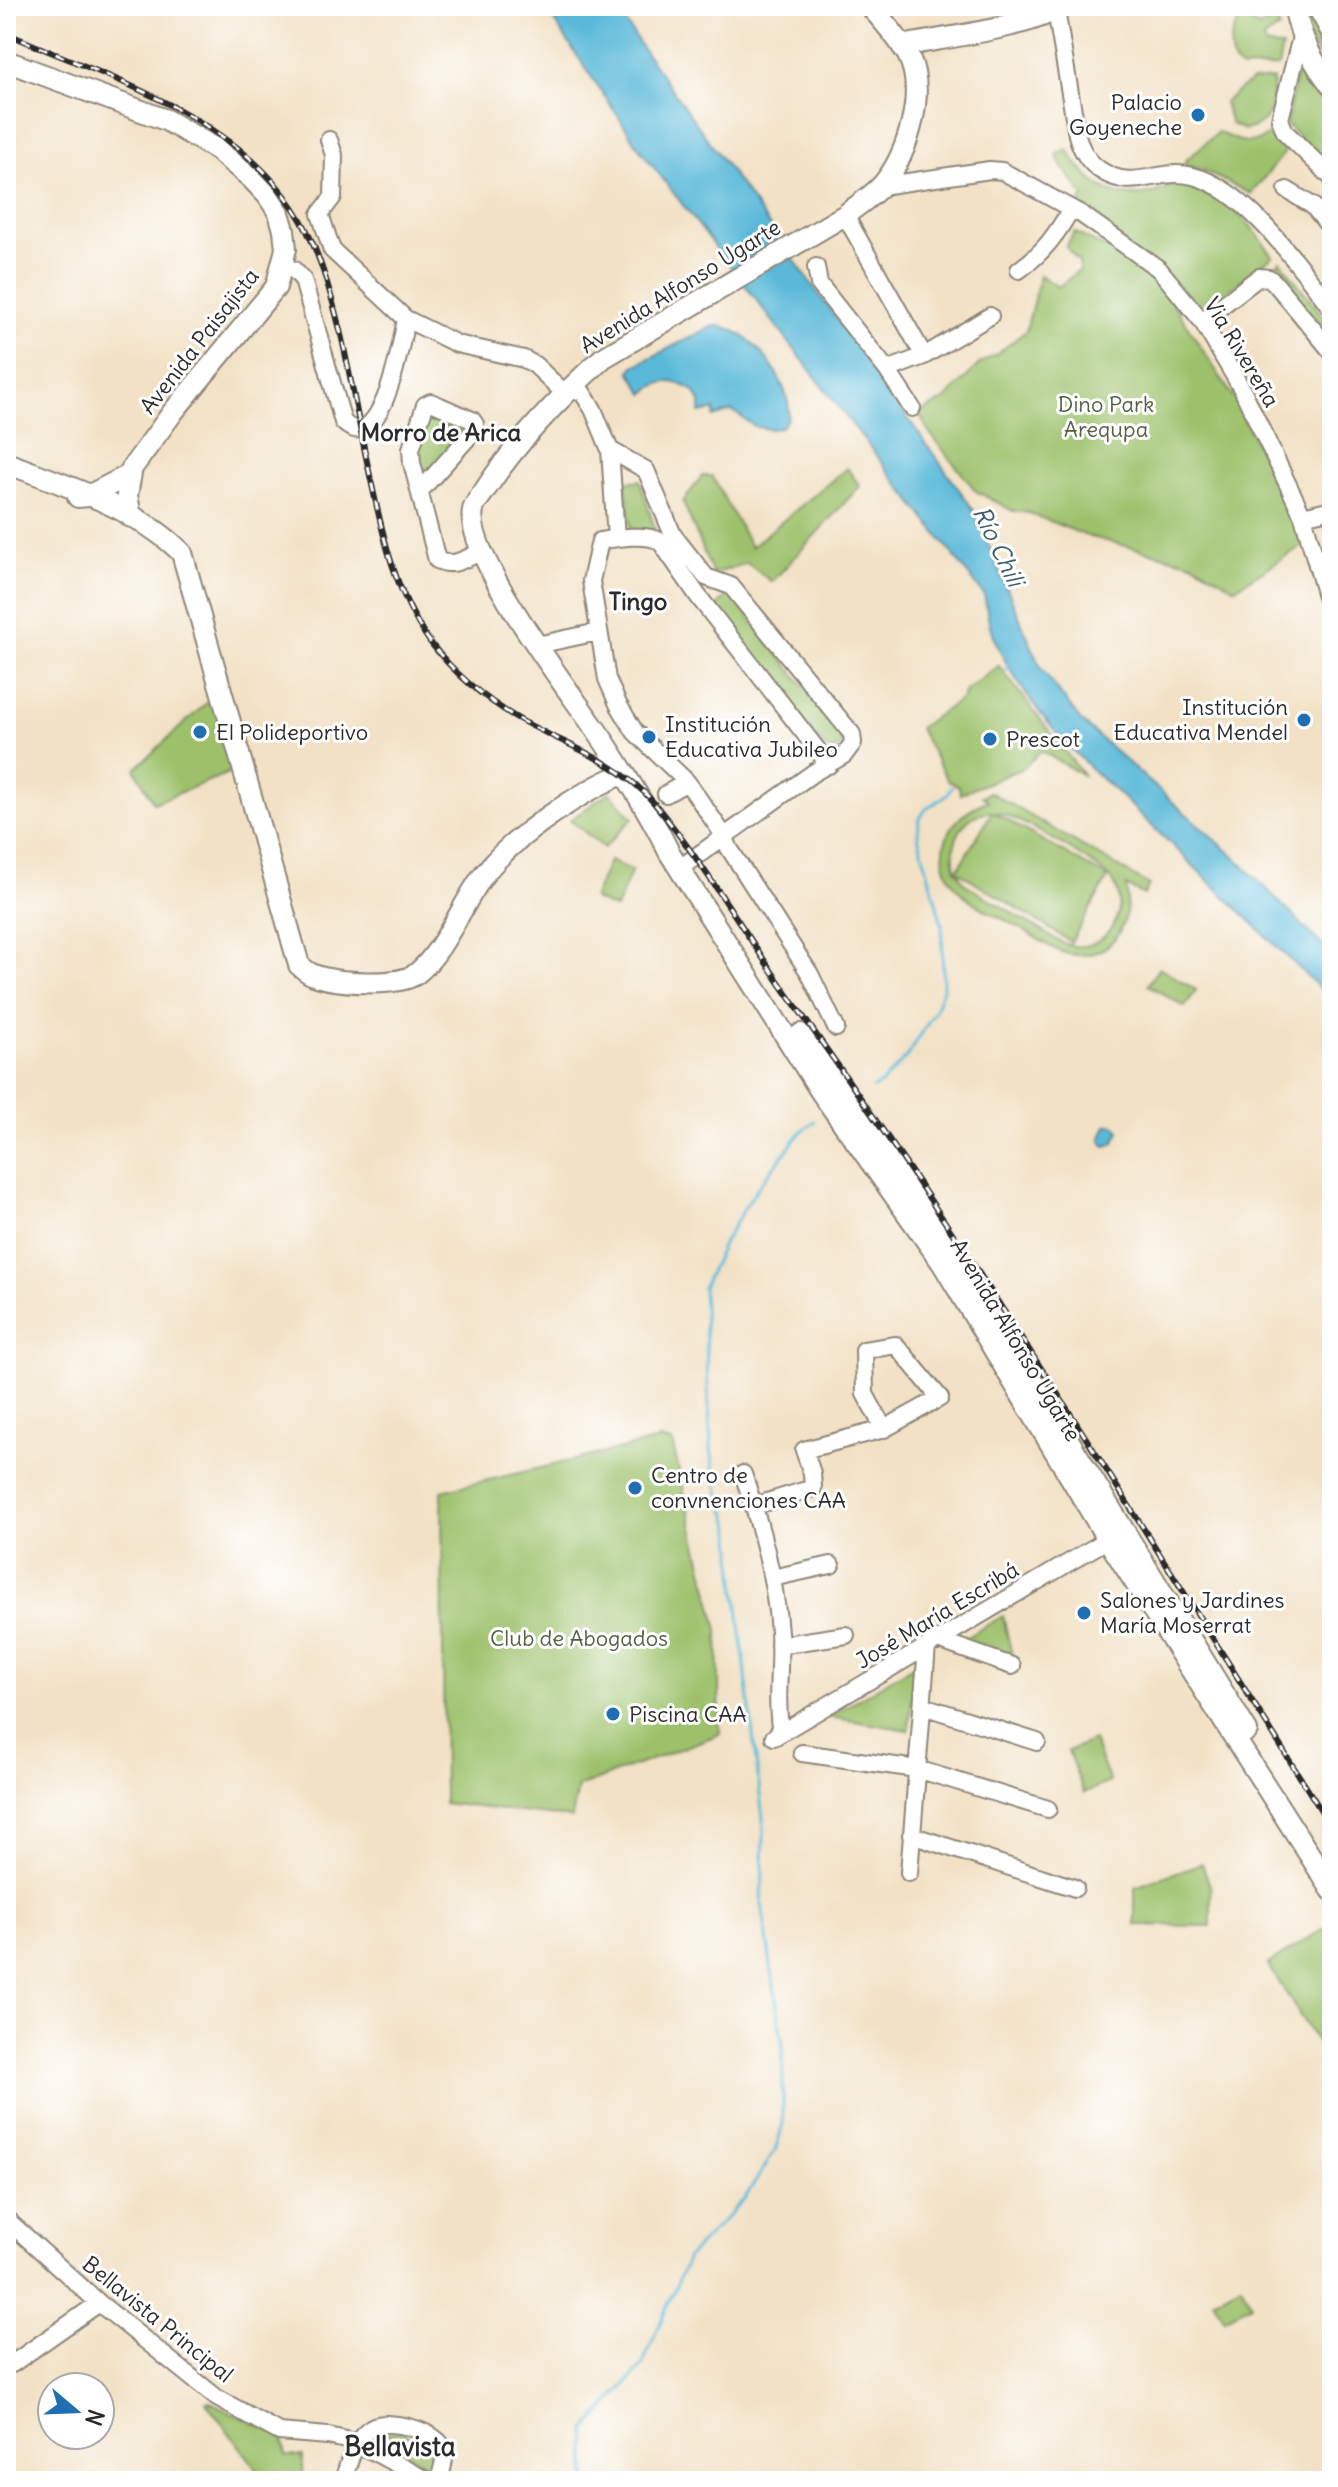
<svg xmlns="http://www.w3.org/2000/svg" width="1338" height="2487" viewBox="0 0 1338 2487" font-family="Delius,sans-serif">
	<rect width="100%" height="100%" fill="#fff"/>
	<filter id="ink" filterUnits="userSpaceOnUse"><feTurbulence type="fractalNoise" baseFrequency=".0125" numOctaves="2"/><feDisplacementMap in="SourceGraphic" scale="16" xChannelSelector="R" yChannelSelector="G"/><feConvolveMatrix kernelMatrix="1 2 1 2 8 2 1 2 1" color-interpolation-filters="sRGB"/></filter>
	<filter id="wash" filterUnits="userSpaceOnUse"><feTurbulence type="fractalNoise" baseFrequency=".006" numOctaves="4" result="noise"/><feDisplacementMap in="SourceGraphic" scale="32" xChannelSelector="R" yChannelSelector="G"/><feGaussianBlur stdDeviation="1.8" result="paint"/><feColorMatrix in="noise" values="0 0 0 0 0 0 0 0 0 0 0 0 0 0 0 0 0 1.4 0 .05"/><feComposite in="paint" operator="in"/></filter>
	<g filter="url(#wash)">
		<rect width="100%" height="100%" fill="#f2e1c5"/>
		<!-- green -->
		<path fill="#9cc16b" stroke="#64764b" stroke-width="2" fill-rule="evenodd" d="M1304,6H1307L1332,43V77L1306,35Z
			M1243,15L1259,28L1276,17L1279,28L1264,38L1266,46L1282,47L1278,67L1242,69L1233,62C1227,43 1232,31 1243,15Z
			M1297,72L1332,103V172L1286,124Z
			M1273,79C1271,107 1275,123 1244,130L1231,124L1224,102L1251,81Z
			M1273,131L1285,152L1251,194L1202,170L1185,165V161L1218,132C1238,142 1255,149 1273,131Z
			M1067,149C1088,183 1111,203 1153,193C1160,191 1169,185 1176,185C1184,186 1193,190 1200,192C1239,205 1249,223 1273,256L1202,311L1078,207L1084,196L1059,162L1057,154Z
			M1074,232L1124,257L1170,299L1235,400L1304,545L1235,588L1193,563L1087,536L1029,513L1013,511L976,491L928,431L919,413L946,399L979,364L998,353L1026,331L1040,275L1058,287L1080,270L1079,262L1066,247Z
			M1280,261L1332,327V344L1272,270Z
			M436,409L465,425L466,431L424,481L415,452L427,416Z
			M847,468L860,486L772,582L747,563L713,574L683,502L702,476H712L751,547Z
			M640,480L655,530L631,529L625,482Z
			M730,593L843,735C844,748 837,753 825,748L714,609Z
			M999,666L1084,776L1041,751L1023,768L960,794L959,786L948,781L919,728L963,698L964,692Z
			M215,695L236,770L154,803L135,769Z
			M609,792L633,818L604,848L570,820Z
			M990,792L1149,885L1144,895L1126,886C1132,918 1116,956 1078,955C1058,955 1039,939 1023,930C1003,918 976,908 960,891C926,858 949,813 988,801L982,796ZM992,812L957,870H956C948,843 963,812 992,812ZM993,812C1012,812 1105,867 1114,883C1131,914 1102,957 1066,944C1055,940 1045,932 1034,926C1011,912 988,898 965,884L956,870L1071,942L1108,878Z
			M609,861L632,870L616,909L593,899Z
			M1159,967L1196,990L1185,1007L1148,985Z
			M659,1440L672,1442L718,1630L720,1734L578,1787L572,1818L444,1803L442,1491Z
			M1003,1616L1013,1660L958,1642Z
			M915,1665L909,1730L829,1717Z
			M1093,1740L1110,1782L1084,1793L1068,1751Z
			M1202,1863L1211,1889V1926L1135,1925V1887Z
			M1328,1926L1332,1933V2067L1268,1964Z
			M1241,2285L1251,2304L1224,2319L1213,2300Z
			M208,2401L283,2437L286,2456H303V2481H266L206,2402Z
			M400,2430L441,2451L434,2468L377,2439L379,2436Z"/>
		<!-- water -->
		<path fill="#5ab9d9" stroke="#427282" stroke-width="2" d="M544,6H616L642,48L973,509L1041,668L1081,721L1236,858L1332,955V1000L1119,794C1070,752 1021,698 994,638C988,625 987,609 984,595L642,152Z
			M713,326C766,323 827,446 757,427C747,424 741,414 731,411L714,417L715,410L700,413V402L694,391C675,379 661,378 644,394L630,371L634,366Z
			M1107,1125H1115L1120,1131L1113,1144L1105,1146L1101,1140Z"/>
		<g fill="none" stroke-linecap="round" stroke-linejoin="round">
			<!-- stream -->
			<path stroke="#5ab9d9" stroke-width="3" d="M1004,671L1012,662
				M873,1088L881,1084L908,1055L934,1013L943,989L942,924L918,836L919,819L926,809L947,795L952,787
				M586,2481V2430L642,2366L688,2257L744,2199L775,2151L783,2124V2046L762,1904L764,1828L734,1573L732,1530L715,1478L711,1449L703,1287L725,1240L755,1191L801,1132L815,1121"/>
		</g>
	</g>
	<g filter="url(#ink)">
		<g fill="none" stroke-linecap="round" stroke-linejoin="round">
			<!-- minor casing -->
			<g stroke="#8e8678" stroke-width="20">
				<path id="minor" d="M1315,6L1332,37
					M1056,10L1077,135C1081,150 1087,161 1100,170C1134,193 1158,167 1193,176C1246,189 1300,267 1332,309
					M1301,37L1280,119L1285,132L1332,178
					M329,140L334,155L333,197L320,214L332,250L406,319L457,344L524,359L535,365L559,388L582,392L593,409L610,450L616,538
					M881,186L990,170L1002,171L1081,214L1159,269L1202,321L1242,389L1303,516L1332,617
					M1287,190L1313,206L1332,230
					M845,215L924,356
					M284,266L294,270L303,280L343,422C382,460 402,339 406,319
					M816,267L819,284L887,370L912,408
					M1019,270C1043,253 1057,234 1071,209
					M1202,321L1259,277L1269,278L1274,282L1332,352
					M887,370L924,356L990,316
					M610,450L646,470L673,535L706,577L731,586L852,734L853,743L844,755L813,773L680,868
					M420,491L474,431L475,424L472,420L431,402L425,405L411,449L412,463L437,560C452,568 465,559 480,552
					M1303,516L1332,509
					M537,645L598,632
					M829,765L698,596L660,541C644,533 617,538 600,541L591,581L607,679L618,704L635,732L687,782L725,837L729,848L810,974L836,1028
					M666,794L687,782
					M743,1474C761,1526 775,1577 779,1632C781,1666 775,1700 781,1733
					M754,1506L813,1488L812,1473L804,1450L884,1429L940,1398L896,1345L864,1350L865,1394L884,1429
					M772,1578L831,1565
					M938,1640L1012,1666
					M779,1645L846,1635
					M923,1706L1037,1742
					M774,1737L1117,1534
					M802,1753L917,1769L1048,1809
					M911,1835L1075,1888
					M909,1873L927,1646
					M6,2219L99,2303L217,2398L279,2432L328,2436L346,2440L372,2451L428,2481
					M12,2364L99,2303
					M343,2481C349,2463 354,2437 372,2427C389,2418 439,2431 444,2450C446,2459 441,2472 439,2481"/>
			</g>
			<!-- major casing -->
			<g stroke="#8e8678" stroke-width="24">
				<path id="major" d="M870,6C883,21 898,37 908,55C927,92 908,153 884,183C874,195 858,205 845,215L603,358C560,397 517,441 485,490C481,496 474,504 473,510C463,556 579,703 607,746C629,780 651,815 669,852L821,1092L943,1264L1108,1540L1332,1890
					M1294,6C1301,38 1311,61 1332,86
					M902,46C935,39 1039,26 1060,6
					M6,61L166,120L216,149L251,178L268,196L279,213L284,230L286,249L276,287L173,412L132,468L127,495L131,517
					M6,463C63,484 139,509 182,553L299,965C304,969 308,973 314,975C335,983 398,987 416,974C445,951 462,903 485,873C513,837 581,791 623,774
					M78,497L88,496L129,475
					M801,1034L968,1277L1247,1731"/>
			</g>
			<!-- minor -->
			<use href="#minor" stroke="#fff" stroke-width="16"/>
			<!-- major -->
			<use href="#major" stroke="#fff" stroke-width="20"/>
			<!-- rail casing -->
			<g stroke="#2b2b2b" stroke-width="6">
				<path id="rail" d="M6,33C116,82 262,122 313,244C341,311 351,387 366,457C380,521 391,588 430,642C453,672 485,699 517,718C564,745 618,760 654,803C706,866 746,936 793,1002C985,1270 1157,1550 1332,1828"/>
			</g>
			<!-- rail -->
			<use href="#rail" stroke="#fff" stroke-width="3" stroke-dasharray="9" stroke-linecap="butt"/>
		</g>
	</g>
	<!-- markers -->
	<g fill="#1f6fb2" stroke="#fff" stroke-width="3">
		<circle cx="1198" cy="115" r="8"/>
		<circle cx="1304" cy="720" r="8"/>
		<circle cx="200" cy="732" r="8"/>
		<circle cx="649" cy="737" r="8"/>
		<circle cx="990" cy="739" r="8"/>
		<circle cx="635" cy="1488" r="8"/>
		<circle cx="1084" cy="1613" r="8"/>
		<circle cx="613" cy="1714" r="8"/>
	</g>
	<g text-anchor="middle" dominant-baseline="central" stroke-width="6" stroke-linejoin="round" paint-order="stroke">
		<!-- poi labels -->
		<g font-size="22" fill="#2b2b2b" stroke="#fff" text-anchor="start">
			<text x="1182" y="102" text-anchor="end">Palacio<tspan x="1182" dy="25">Goyeneche</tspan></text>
			<text x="1288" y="707" text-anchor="end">Institución<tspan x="1288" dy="25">Educativa Mendel</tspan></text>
			<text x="665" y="724">Institución<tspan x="665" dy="25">Educativa Jubileo</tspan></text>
			<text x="216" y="732">El Polideportivo</text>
			<text x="1006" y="739">Prescot</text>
			<text x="651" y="1475">Centro de<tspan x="651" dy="25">convnenciones CAA</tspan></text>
			<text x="1100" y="1600">Salones y Jardines<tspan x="1100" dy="25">María Moserrat</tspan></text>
			<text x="629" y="1714">Piscina CAA</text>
		</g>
		<!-- street labels -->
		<g font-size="22" fill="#2b2b2b" stroke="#fff">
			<text transform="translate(680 286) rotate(-32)">Avenida Alfonso Ugarte</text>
			<text transform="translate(199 341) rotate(-52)">Avenida Paisajista</text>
			<text transform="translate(1242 352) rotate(59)">Via Rivereña</text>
			<text transform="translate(1016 1340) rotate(59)">Avenida Alfonso Ugarte</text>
			<text transform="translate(937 1615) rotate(-31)">José María Escribá</text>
			<text transform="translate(158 2319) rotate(39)">Bellavista Principal</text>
		</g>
		<!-- park labels -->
		<g font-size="22" fill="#536041" stroke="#fff">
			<text x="1106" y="404">Dino Park<tspan x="1106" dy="25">Arequpa</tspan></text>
			<text x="579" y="1638">Club de Abogados</text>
		</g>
		<!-- neighbourhood labels -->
		<g font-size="24" font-weight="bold" fill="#2b2b2b" stroke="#fff">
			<text x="441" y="432">Morro de Arica</text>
			<text x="638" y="601">Tingo</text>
		</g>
		<!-- water labels -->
		<g font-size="24" font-style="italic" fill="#3b5d68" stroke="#fff">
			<text transform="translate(999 546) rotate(64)">Río Chili</text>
		</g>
		<!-- quarter labels -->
		<g font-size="26" font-weight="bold" fill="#2b2b2b" stroke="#fff">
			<text x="400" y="2446">Bellavista</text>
		</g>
	</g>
	<!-- margin -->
	<rect width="1338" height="2487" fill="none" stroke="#fff" stroke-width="32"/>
	<!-- north arrow -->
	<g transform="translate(76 2411) rotate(109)"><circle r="38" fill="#ffffff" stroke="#aaaaaa" stroke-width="2"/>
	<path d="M0-6L14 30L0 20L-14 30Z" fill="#1f6fb2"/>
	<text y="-12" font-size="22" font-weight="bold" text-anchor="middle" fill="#2b2b2b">N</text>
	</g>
</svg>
